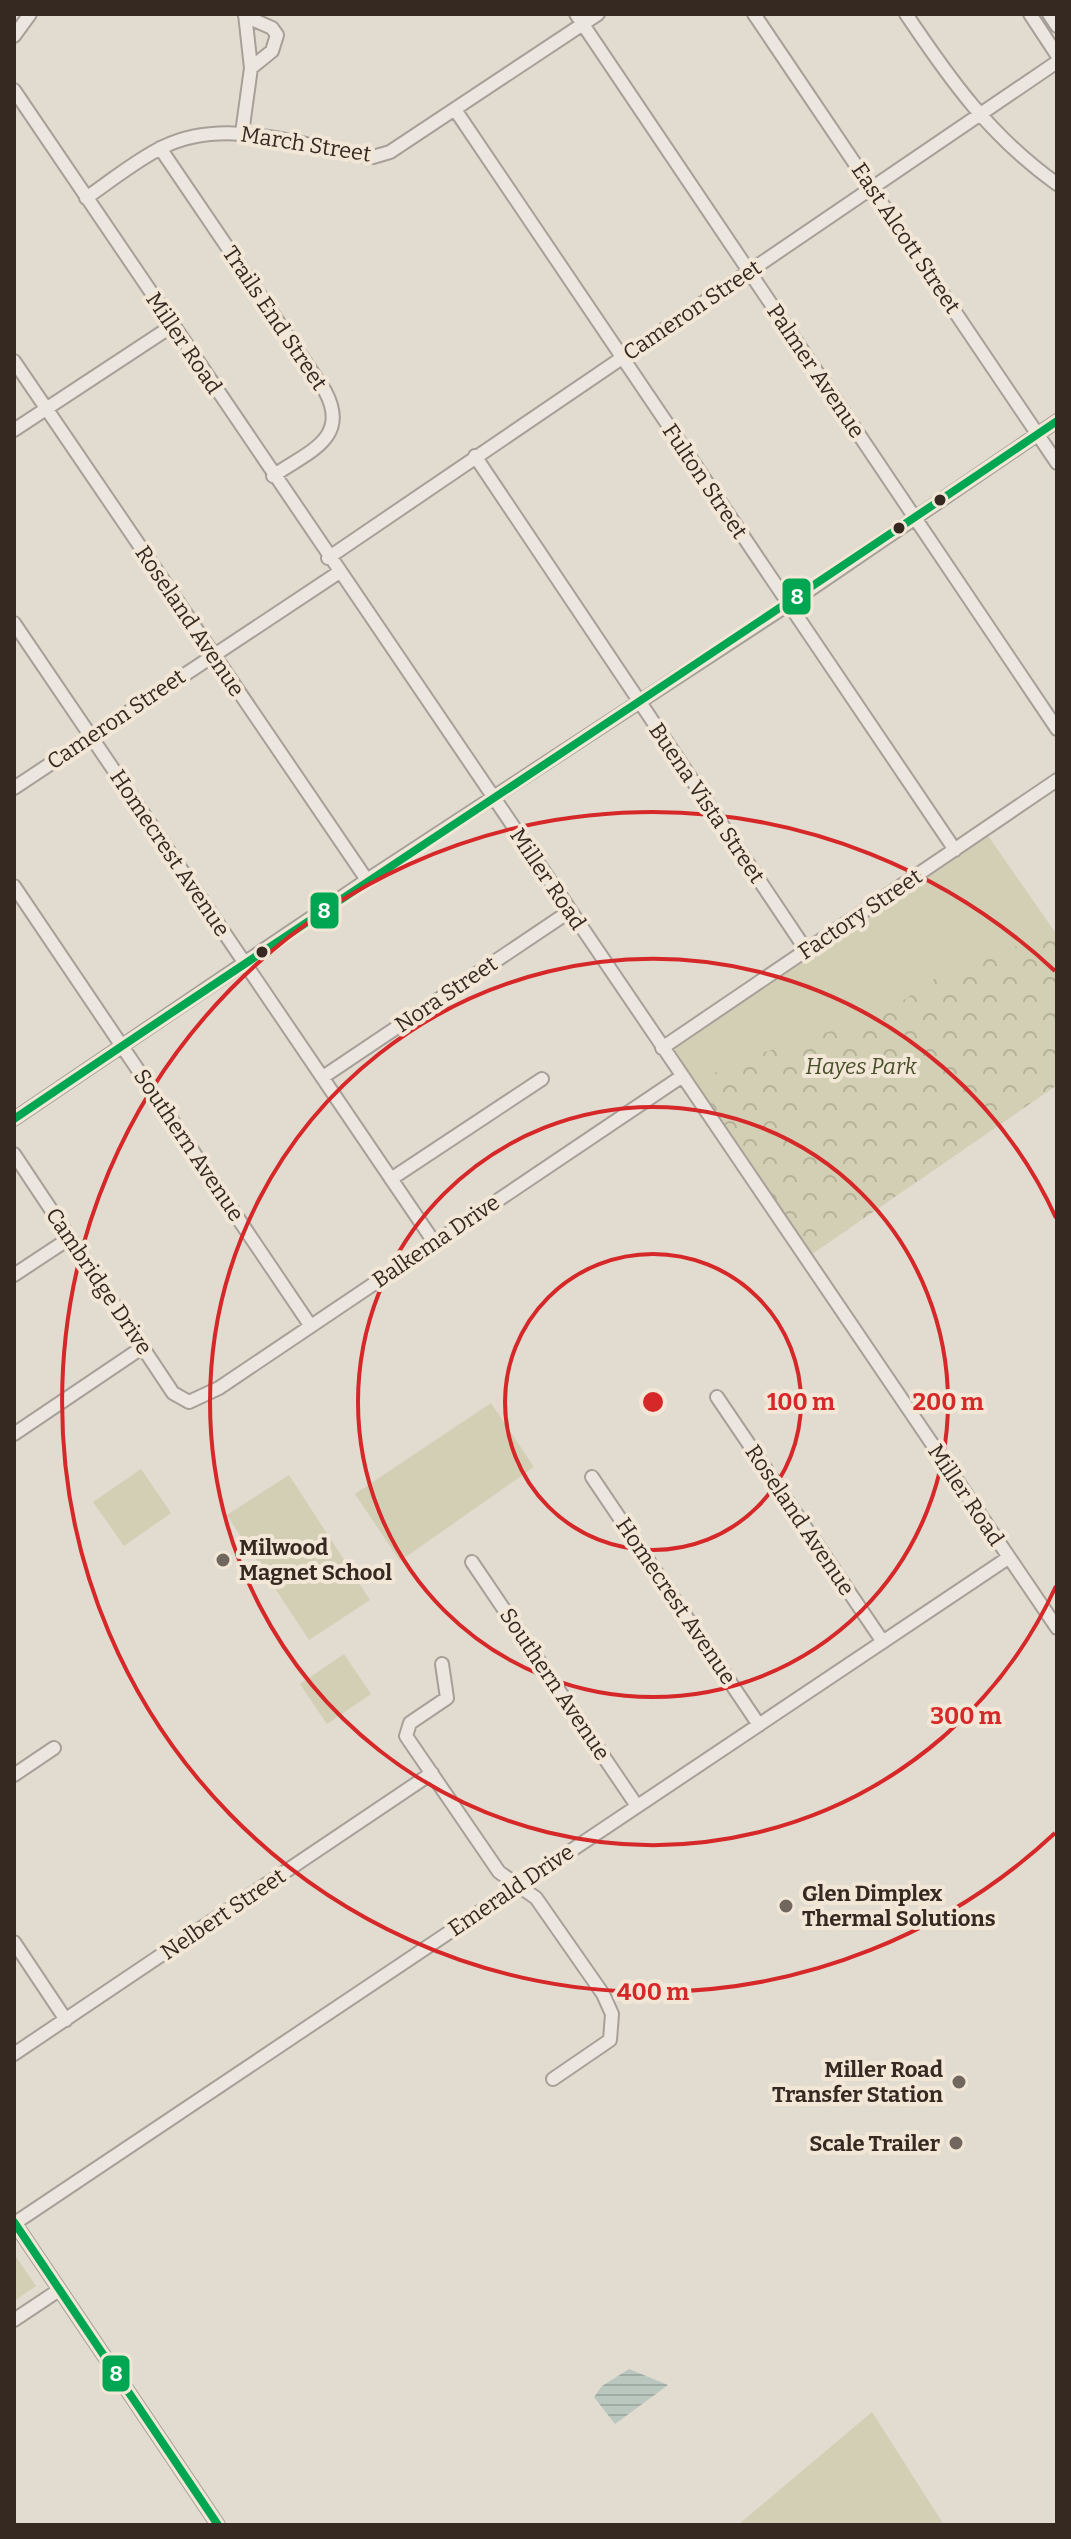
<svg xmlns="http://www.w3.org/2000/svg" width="1071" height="2539" viewBox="0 0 1071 2539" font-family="Bitter,serif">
	<defs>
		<pattern id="forest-crowns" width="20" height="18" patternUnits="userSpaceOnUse" patternTransform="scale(2)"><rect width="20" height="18" fill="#d2cfb4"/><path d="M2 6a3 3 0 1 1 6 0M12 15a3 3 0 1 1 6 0" fill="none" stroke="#b5b29a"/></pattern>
		<pattern id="water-rules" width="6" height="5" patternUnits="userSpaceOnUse" patternTransform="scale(2)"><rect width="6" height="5" fill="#bac7be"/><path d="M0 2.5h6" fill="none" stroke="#a0aba3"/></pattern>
	</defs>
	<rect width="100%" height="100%" fill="#e1dbd0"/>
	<!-- green -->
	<path fill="#d2cfb4" d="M984,830L1057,935V1085L806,1258L662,1048Z
		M491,1403L534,1467L400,1561L355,1494Z
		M141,1469L171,1513L124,1546L93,1502Z
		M289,1475L370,1600L309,1640L227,1515Z
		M344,1654L371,1694L327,1724L300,1684Z
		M14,2254L36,2286L14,2301Z
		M872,2412L944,2525H738Z"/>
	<!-- forest -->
	<path fill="url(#forest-crowns)" d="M1057,935V1085L806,1258L688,1086L743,1059L882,1015L936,978L997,952Z"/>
	<!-- water -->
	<path fill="url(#water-rules)" d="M629,2369L668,2385L615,2424L594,2397L602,2386Z"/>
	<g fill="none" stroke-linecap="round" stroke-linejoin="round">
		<!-- minor casing -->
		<g stroke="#a7a098" stroke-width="16">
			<path id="minor" d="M576,14L1057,729
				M754,14L1057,463
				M906,14C951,81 990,136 1057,184
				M1030,14L1057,55
				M1049,14L1057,26
				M245,16L272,28L277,35L272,51L251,68
				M14,36L30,14
				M14,90L1057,1628
				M456,111L955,850
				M242,133L251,68L245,14
				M160,148L325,391C351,439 307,452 273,476
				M86,198C111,181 136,160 163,147C229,115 304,148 373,157L390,152L598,14
				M14,361L367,880
				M14,430L172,326
				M475,456L806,950
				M328,558L1057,62
				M14,623L434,1242
				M14,788L338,573
				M14,886L310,1325
				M662,1048L1057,780
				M323,1077L570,911
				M14,1119L367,880L789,604L1057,421
				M14,1154L173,1393L189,1402L219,1388L681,1077
				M391,1179L542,1079
				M14,1275L70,1238
				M717,1397L883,1642
				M14,1434L143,1347
				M592,1477L759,1725
				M472,1562L637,1806
				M442,1664L447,1698L410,1723L406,1736L499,1872L536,1898L603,1994L612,2014L610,2040L553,2079
				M14,1775L54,1748
				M14,1942L66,2020
				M14,2054L432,1773
				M14,2222L218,2525
				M15,2223L1008,1558
				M14,2320L59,2290"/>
		</g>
		<!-- minor -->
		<use href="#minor" stroke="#ebe7e0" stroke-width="12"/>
		<!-- bus-1 casing -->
		<g stroke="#f2e7d7" stroke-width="14">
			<path id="bus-1" d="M14,1119C360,884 711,657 1057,421
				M14,2222L218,2525"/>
		</g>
		<!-- bus-1 -->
		<use href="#bus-1" stroke="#00a651" stroke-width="8"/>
	</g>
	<!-- distance rings -->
	<g fill="none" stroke="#d62828" stroke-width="4">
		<circle cx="653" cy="1402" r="148"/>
		<circle cx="653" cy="1402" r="295"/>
		<path d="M1056 1586A443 443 0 1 1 1056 1218"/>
		<path d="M1055 1833A590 590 0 1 1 1055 971"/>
	</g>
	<!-- markers -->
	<g fill="#352921" stroke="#f2e7d7" stroke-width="3">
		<circle cx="940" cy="500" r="7"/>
		<circle cx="899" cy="528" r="7"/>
		<circle cx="262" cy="952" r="7"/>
	</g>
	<g fill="#71675e" stroke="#f2e7d7" stroke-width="3">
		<circle cx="223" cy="1560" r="8"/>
		<circle cx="786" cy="1906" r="8"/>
		<circle cx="959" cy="2082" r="8"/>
		<circle cx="956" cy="2143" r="8"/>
	</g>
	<g text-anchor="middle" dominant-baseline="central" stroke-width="8" stroke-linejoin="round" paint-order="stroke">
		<!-- street labels -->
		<g font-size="22" fill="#352921" stroke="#f2e7d7">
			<text transform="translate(306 144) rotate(9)">March Street</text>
			<text transform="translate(906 238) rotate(56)">East Alcott Street</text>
			<text transform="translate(692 310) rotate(-34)">Cameron Street</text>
			<text transform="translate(275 318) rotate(56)">Trails End Street</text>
			<text transform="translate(184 343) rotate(56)">Miller Road</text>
			<text transform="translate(816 371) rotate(56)">Palmer Avenue</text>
			<text transform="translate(705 481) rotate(56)">Fulton Street</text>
			<text transform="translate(190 621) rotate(56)">Roseland Avenue</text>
			<text transform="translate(116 719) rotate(-34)">Cameron Street</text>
			<text transform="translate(707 803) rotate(56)">Buena Vista Street</text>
			<text transform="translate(170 853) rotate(56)">Homecrest Avenue</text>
			<text transform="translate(548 879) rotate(56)">Miller Road</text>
			<text transform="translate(860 914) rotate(-34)">Factory Street</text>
			<text transform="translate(446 994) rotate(-34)">Nora Street</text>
			<text transform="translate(189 1145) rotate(56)">Southern Avenue</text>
			<text transform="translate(436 1241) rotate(-34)">Balkema Drive</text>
			<text transform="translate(99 1281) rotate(56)">Cambridge Drive</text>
			<text transform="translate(966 1495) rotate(56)">Miller Road</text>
			<text transform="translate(800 1520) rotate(56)">Roseland Avenue</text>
			<text transform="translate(676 1601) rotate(56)">Homecrest Avenue</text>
			<text transform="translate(555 1684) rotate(56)">Southern Avenue</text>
			<text transform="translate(511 1890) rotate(-34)">Emerald Drive</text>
			<text transform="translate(223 1914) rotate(-34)">Nelbert Street</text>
		</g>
		<!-- park labels -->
		<g font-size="22" font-style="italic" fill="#494f2a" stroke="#f2e7d7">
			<text x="861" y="1066">Hayes Park</text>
		</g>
		<!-- poi labels -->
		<g font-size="22" font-weight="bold" fill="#352921" stroke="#f2e7d7" text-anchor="start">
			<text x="239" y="1547">Milwood<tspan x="239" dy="25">Magnet School</tspan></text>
			<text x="802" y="1893">Glen Dimplex<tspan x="802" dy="25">Thermal Solutions</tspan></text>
			<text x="943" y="2069" text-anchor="end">Miller Road<tspan x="943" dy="25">Transfer Station</tspan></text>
			<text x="940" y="2143" text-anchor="end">Scale Trailer</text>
		</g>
	</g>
	<circle cx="653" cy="1402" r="12" fill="#d62828" stroke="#f2e7d7" stroke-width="4"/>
	<g font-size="24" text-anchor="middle" font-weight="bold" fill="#d62828" stroke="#f2e7d7" stroke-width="8" stroke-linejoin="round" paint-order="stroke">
		<text x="801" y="1410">100 m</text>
		<text x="948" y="1410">200 m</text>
		<text x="966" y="1724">300 m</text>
		<text x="653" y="2000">400 m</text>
	</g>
	<g stroke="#f2e7d7" stroke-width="3">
		<rect x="781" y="577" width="31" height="39" rx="8" fill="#00a651"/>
		<rect x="309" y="891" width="31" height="39" rx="8" fill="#00a651"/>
		<rect x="101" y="2354" width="30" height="39" rx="8" fill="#00a651"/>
	</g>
	<g font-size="22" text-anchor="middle" font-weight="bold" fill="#fff">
		<text x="797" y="604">8</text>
		<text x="324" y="918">8</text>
		<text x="116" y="2381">8</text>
	</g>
	<!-- border -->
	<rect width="1071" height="2539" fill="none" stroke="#352921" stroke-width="32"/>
</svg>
